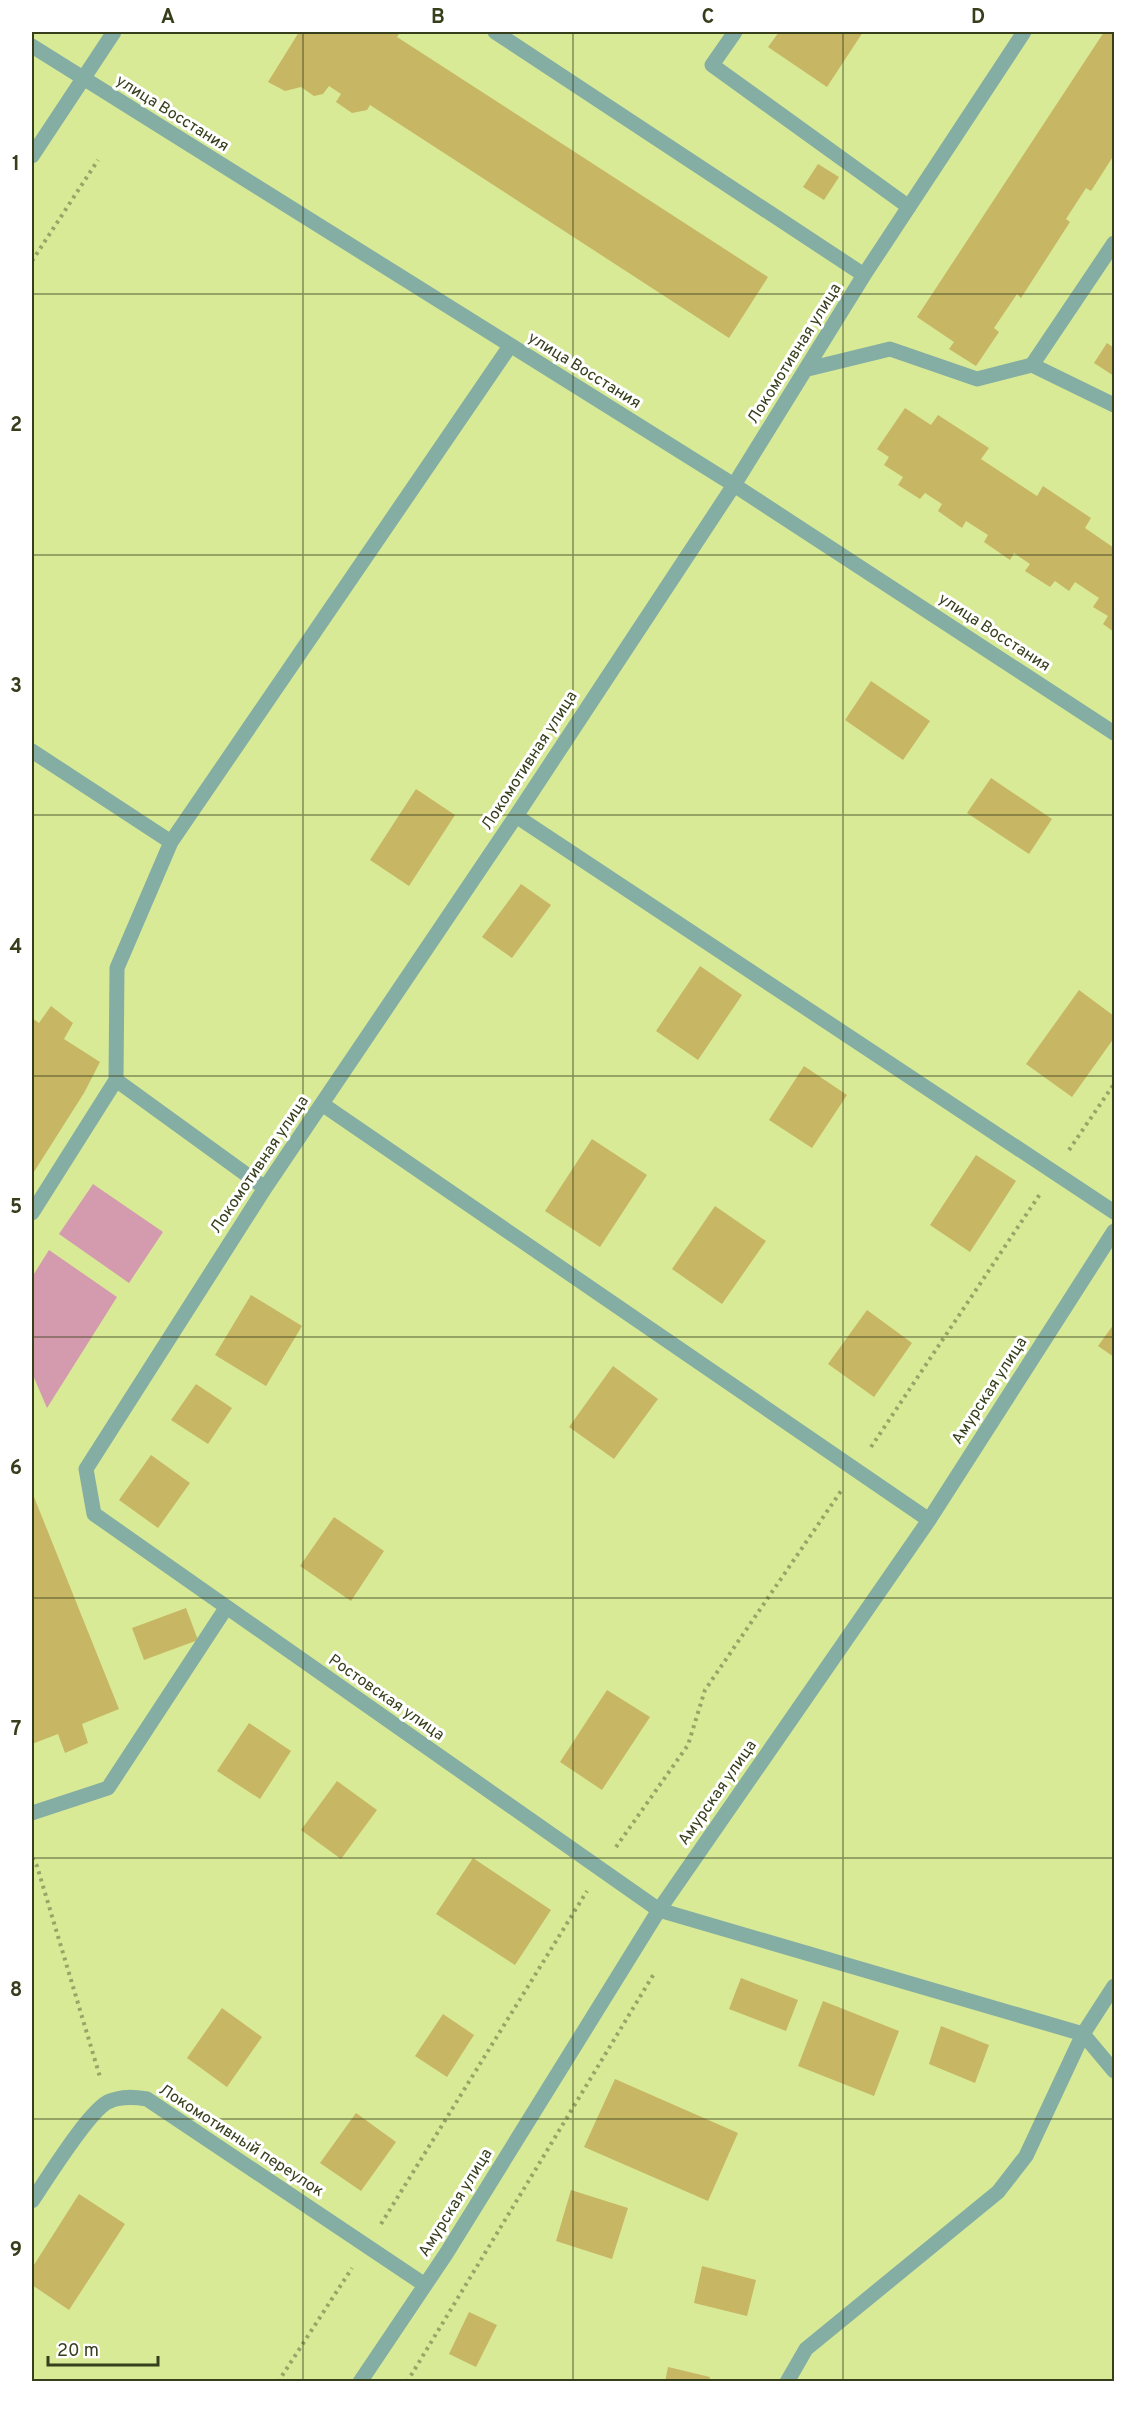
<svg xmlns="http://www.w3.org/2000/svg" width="1146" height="2413" viewBox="0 0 1146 2413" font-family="Overpass,sans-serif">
	<rect width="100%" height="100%" fill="#d9ea97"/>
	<!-- green -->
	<path fill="#d49bae" d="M93,1184L163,1232L129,1283L59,1234Z
		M49,1250L117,1297L47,1408L32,1373V1277Z"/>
	<!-- building -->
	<path fill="#c7b663" d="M299,32H400L397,37L768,277L729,338L370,105L367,110L352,113L336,102L341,94L329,86L323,94L314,96L301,87L285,91L268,82Z
		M779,32H863L827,87L768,47Z
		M1104,32H1114V155L1091,191L1086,188L1066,219L1070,222L1021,298L1017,294L994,328L999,332L976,366L949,349L954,342L917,317Z
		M818,164L839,177L824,200L803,187Z
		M1107,343L1114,348V376L1094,363Z
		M905,408L931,425L938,415L989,448L981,459L1037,496L1043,486L1091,518L1085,528L1114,548V632L1103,624L1108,616L1093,607L1099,598L1075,582L1069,591L1055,581L1050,587L1025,571L1030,564L1014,553L1010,560L984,542L988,535L966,521L962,528L938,511L942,504L925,493L920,499L898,485L903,477L884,465L889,457L877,449Z
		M871,681L930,721L903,760L845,720Z
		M991,778L1052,819L1029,854L967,813Z
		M416,789L455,815L409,886L370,860Z
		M521,884L551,905L512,958L482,937Z
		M700,966L742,995L698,1060L656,1031Z
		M1079,990L1114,1016V1038L1072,1097L1026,1064Z
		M51,1006L73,1023L64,1039L100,1062L84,1093L32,1175V1018L39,1023Z
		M804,1066L847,1095L812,1148L769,1120Z
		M592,1139L647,1175L600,1247L545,1211Z
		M976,1155L1016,1181L970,1252L930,1225Z
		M715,1206L766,1241L722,1304L672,1269Z
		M251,1295L302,1326L266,1386L215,1355Z
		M867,1310L912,1343L874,1397L828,1364Z
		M1114,1324V1357L1098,1346Z
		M613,1366L658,1399L614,1459L569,1427Z
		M196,1384L232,1408L208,1444L171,1420Z
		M151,1455L190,1483L158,1528L119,1500Z
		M32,1492L119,1709L82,1724L88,1743L65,1753L58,1734L32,1744Z
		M334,1517L384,1551L351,1601L300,1566Z
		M186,1608L198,1640L144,1660L132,1628Z
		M607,1690L650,1717L602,1790L560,1762Z
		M249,1723L291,1751L260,1799L217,1771Z
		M337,1781L377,1810L341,1859L301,1830Z
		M473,1858L551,1910L515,1965L436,1914Z
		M741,1978L798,2000L786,2031L729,2009Z
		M823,2001L899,2031L874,2096L798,2066Z
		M222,2008L262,2037L227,2087L187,2058Z
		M443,2014L474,2035L447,2077L415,2056Z
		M941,2026L989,2045L975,2083L929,2064Z
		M615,2079L738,2133L708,2201L584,2147Z
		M356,2113L396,2142L361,2191L320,2163Z
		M571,2190L628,2208L612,2259L556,2241Z
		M79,2194L125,2224L69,2310L32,2285V2268Z
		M702,2266L756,2280L747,2316L694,2303Z
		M469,2312L497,2325L476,2367L449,2354Z
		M668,2367L710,2377L709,2382H665Z"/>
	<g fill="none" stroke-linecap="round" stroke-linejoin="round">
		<!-- path -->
		<path stroke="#98a566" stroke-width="4" stroke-dasharray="3 4.5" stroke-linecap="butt" d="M32,261L98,160
			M1069,1150L1114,1084
			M871,1447L1040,1194
			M616,1847L688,1745L705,1690L841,1491
			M32,1858L37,1866L100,2077
			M381,2224L587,1891
			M278,2382L352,2268
			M407,2382L655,1972"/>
		<!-- minor -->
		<path stroke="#84aea3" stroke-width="15" d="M495,32L864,275
			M735,32L712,65L909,207
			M1024,32L864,275L734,485L516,816L265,1188L86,1469L94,1514L659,1910L1083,2034L1114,2071
			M32,46L734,485L1114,733
			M32,156L114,32
			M1032,365L1114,243
			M808,369L890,349L977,379L1032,365L1114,405
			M32,751L171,842L117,968L116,1080
			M516,816L1114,1212
			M171,842L510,346
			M322,1104L929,1520
			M32,1213L116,1080L265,1188
			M32,1813L108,1788L226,1608
			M32,2201C45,2182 91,2107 110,2101C122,2096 134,2097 147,2099L425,2285
			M360,2382L446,2254L659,1910L929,1520L1114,1231
			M787,2382L806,2349L998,2192L1026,2156L1083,2034L1114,1986"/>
	</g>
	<!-- grid -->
	<path fill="none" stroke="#373e1c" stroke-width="1.5" stroke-opacity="0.55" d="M303,32V2382M573,32V2382M843,32V2382M32,294H1114M32,555H1114M32,815H1114M32,1076H1114M32,1337H1114M32,1598H1114M32,1858H1114M32,2119H1114"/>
	<g text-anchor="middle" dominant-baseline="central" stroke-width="6" stroke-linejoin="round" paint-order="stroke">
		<!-- street labels -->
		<g font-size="16" fill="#373e1c" stroke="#fff">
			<text transform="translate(172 114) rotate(32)">улица Восстания</text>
			<text transform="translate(795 354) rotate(-58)">Локомотивная улица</text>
			<text transform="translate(584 371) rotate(32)">улица Восстания</text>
			<text transform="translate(994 633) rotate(33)">улица Восстания</text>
			<text transform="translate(530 761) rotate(-57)">Локомотивная улица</text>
			<text transform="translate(260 1165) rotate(-56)">Локомотивная улица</text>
			<text transform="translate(990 1391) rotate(-57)">Амурская улица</text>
			<text transform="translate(386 1698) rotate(35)">Ростовская улица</text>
			<text transform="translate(718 1793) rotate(-55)">Амурская улица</text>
			<text transform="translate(241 2141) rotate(33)">Локомотивный переулок</text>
			<text transform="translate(456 2203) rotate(-58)">Амурская улица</text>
		</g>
	</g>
	<!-- border -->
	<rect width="1146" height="2413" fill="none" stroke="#ffffff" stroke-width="66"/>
	<!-- scale -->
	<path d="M48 2356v9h110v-9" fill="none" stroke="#373e1c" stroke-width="3"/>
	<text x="57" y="2356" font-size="18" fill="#373e1c" stroke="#ffffff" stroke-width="4.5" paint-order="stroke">20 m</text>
	<rect x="33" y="33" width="1080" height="2347" fill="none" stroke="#373e1c" stroke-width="2"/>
	<g font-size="20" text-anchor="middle" font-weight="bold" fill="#373e1c">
		<text x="168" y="23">A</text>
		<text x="438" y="23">B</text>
		<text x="708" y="23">C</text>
		<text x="978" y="23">D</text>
		<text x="16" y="170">1</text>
		<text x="16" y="431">2</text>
		<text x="16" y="692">3</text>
		<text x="16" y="953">4</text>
		<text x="16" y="1213">5</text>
		<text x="16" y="1474">6</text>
		<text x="16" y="1735">7</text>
		<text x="16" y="1996">8</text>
		<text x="16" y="2256">9</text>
	</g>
</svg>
